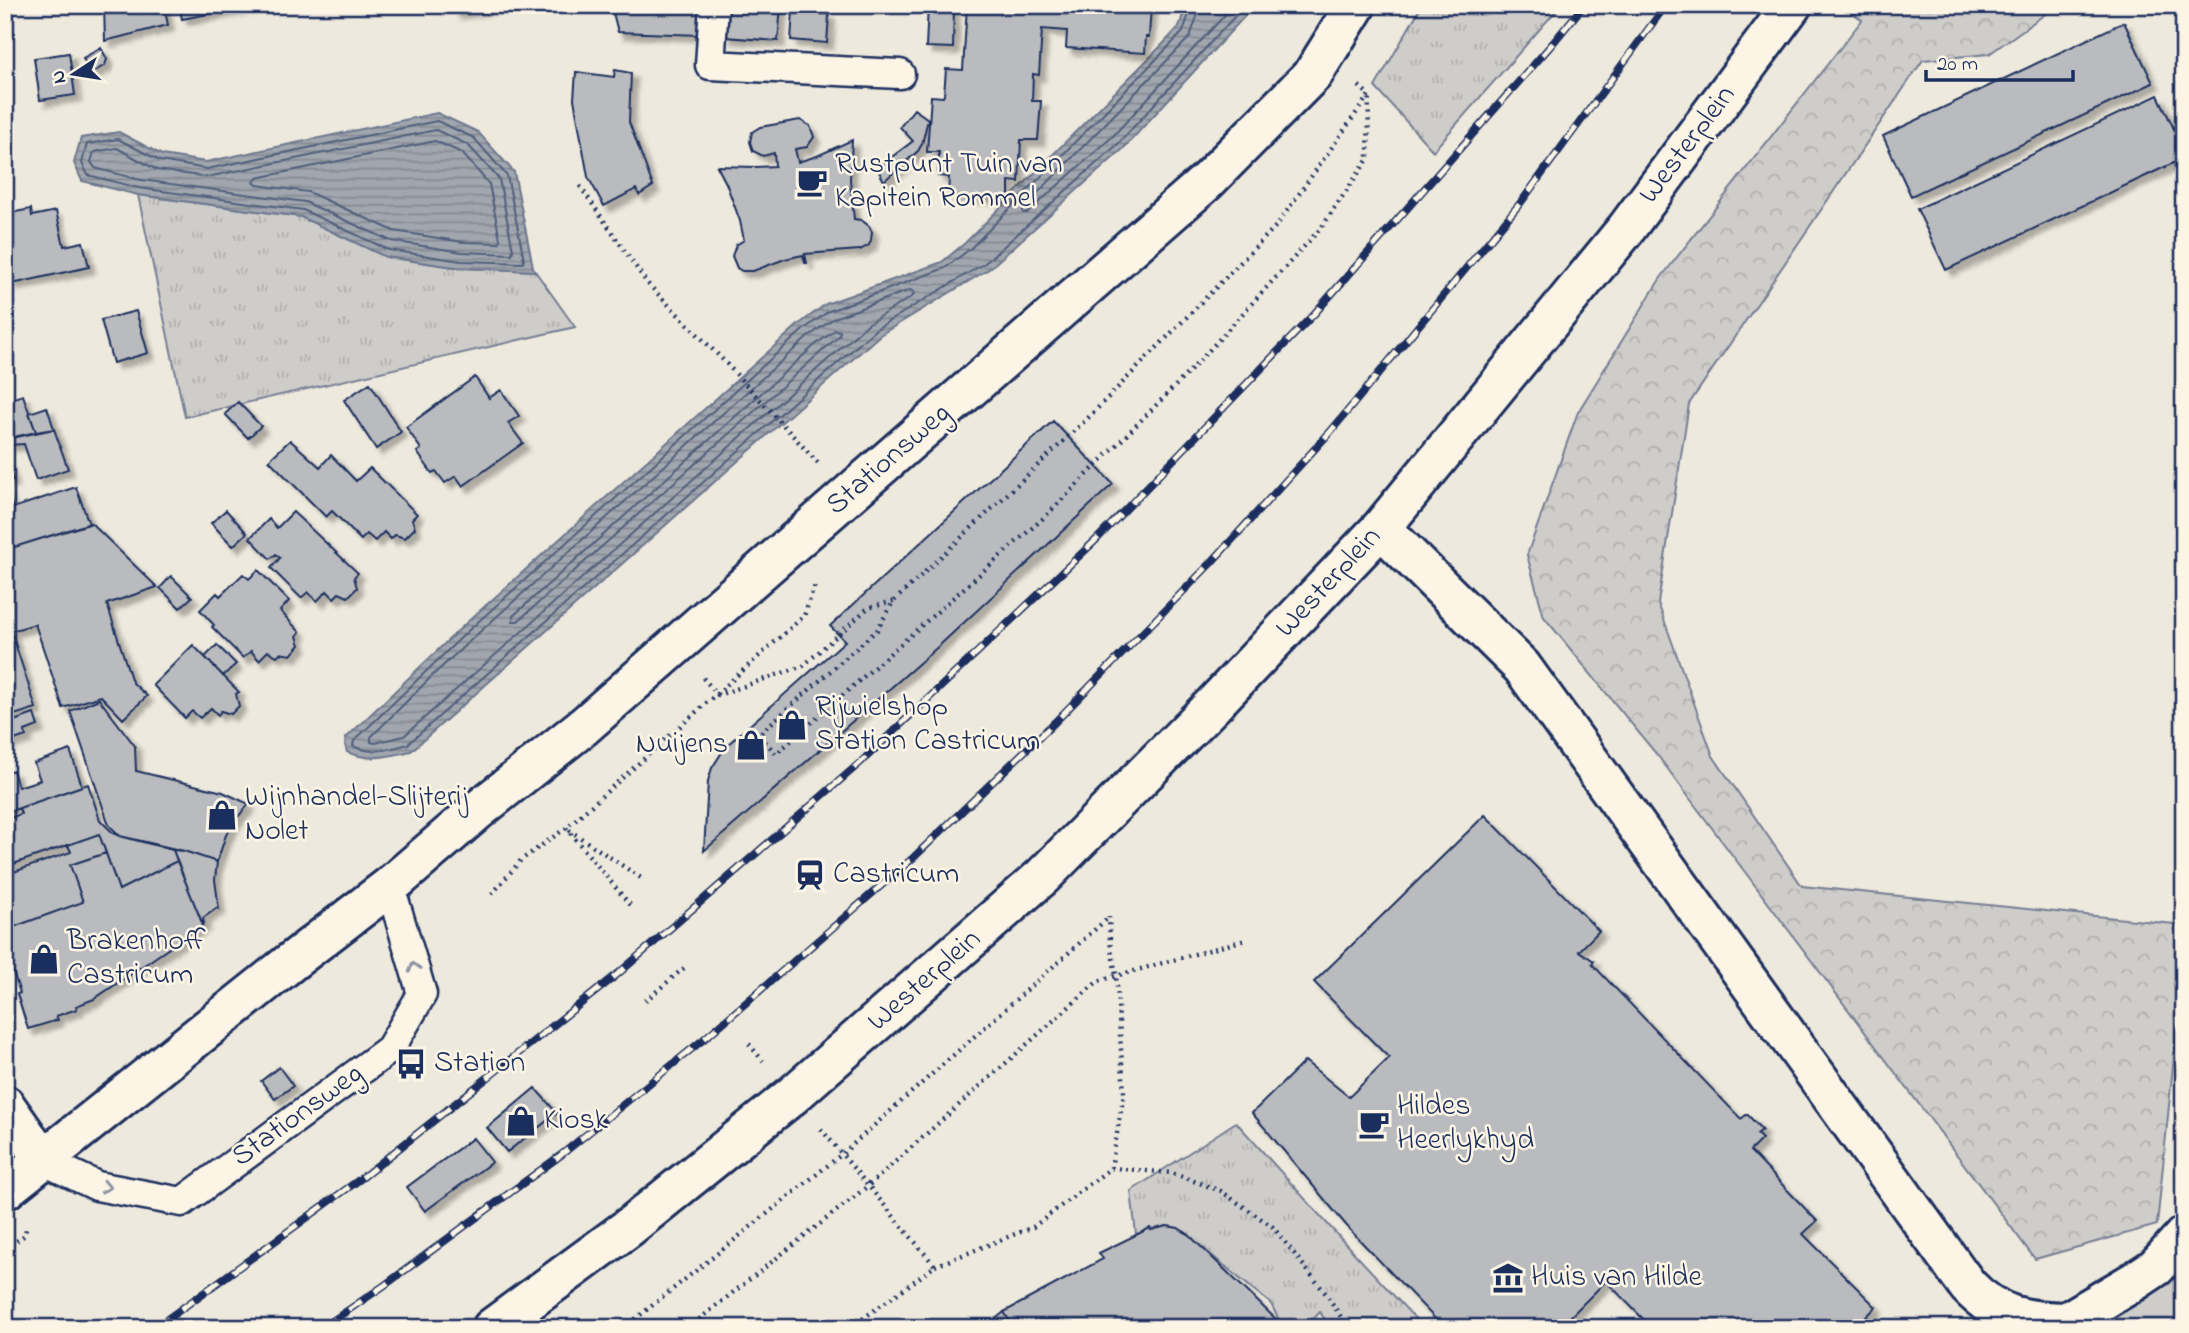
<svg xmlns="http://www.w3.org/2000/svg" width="2189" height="1333" viewBox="0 0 2189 1333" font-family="'Indie Flower',sans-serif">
	<defs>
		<pattern id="grass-tufts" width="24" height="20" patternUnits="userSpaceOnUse" patternTransform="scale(1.75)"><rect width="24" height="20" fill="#cfcdca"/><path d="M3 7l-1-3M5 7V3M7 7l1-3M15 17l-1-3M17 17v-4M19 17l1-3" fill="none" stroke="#b1b0b0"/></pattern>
		<pattern id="forest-crowns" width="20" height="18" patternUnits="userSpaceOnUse" patternTransform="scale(1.75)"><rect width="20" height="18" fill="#cfcdca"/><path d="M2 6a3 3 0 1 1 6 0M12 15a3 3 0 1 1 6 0" fill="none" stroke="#b1b0b0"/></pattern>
		<pattern id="water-rules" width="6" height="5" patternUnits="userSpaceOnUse" patternTransform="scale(1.75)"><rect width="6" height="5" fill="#a2a7af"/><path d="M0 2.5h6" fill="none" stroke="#838892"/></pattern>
		<filter id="shadow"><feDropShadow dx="6" dy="6" stdDeviation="2" flood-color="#0004"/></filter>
	</defs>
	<rect width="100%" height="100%" fill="#eee9dd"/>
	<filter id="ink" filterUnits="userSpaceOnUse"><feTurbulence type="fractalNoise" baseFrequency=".0143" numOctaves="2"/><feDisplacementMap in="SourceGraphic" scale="14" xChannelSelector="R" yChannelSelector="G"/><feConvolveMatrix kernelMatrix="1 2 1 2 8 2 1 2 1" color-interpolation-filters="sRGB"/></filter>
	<g filter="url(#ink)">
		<!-- grass -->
		<path fill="url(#grass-tufts)" stroke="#757e94" stroke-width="2" d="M1422,5H1561L1433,151L1375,87Z
			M138,195L301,217L386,257L461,268L535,271L575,327L185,417Z
			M1236,1122L1341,1239L1424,1328H1330L1320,1312L1305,1328H1283L1271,1304L1178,1228L1167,1226L1136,1234L1131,1191Z"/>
		<!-- forest -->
		<path fill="url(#forest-crowns)" stroke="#757e94" stroke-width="2" d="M1843,5H2058L1989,54L1923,60L1689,404L1658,603L1713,756L1802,886L2184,925V956L2157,1225L2035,1259L1658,756L1544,617L1527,555L1578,412L1660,279L1862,20Z"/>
		<!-- pitch -->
		<path fill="#cfcdca" stroke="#757e94" stroke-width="2" d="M2184,1271V1328H2097Z"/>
		<!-- water -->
		<path fill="url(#water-rules)" stroke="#6c778f" stroke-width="2" d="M1186,5H1255L1123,149L989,269L880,335L411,751C388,756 370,762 347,752L345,745L346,738L464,625L798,325L826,304L942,262L965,243L1163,44L1179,27Z
			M437,113L478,132L514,172L533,267L535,271L461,268L386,257L301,217L138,195L82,181L74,163L81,138L119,132L162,155L206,162Z"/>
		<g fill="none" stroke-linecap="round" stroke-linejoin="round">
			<!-- shore -->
			<path stroke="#515f7e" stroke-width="2" d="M1192,5L1183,32L970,249L945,268L829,311L803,330L469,630L354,741L353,746C371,755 391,749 408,744L876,329L985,263L1118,144L1245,5
				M1201,5L1190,37L1023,208V213H1027L1112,137L1234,5
				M437,121L474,138L507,176L524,259L523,263L461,261L389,250L303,210L139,188L88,175L82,163L87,144L118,139L160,161L207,169Z
				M436,130L468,145L499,179L513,250L512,254L462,252L391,241L305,202L141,180L95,168L91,162L94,152L117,148L157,170L207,177Z
				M435,141L462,153L489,184L500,239L499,243L463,242L394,231L308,192L257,185L254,182L257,178Z
				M910,290L914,292L913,296L869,323L404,736L375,743L371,742V737L432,676L474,637L808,337L834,318Z
				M835,330L840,331L839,336L518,621H513V616L815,345Z"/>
		</g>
		<!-- building -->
		<path fill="#babbbe" stroke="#1b2f5e" stroke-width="2" filter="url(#shadow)" d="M104,5H164L168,25L105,41Z
			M179,5H255L182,19Z
			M453,5H497V6L454,13Z
			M611,5H702L700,35L618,32Z
			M727,5H781L778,41L725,37Z
			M928,5H954L953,48L926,47Z
			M967,5H1151L1149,37H1146L1145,53L1066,48L1067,31L1042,29L1039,75L1033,74L1032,101H1041L1038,140H1021L1019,182L1009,181V199L948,196L949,177L938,176L939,152H927L931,96L943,97L944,95L946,69L963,70Z
			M793,11L829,14L827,43L791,40Z
			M2124,22L2153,83L1911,196L1883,136Z
			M101,48L107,59L105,65L95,71L88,69L83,58Z
			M69,53L75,95L40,100L34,58Z
			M615,70L631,73L629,122L653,186L639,195L636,189L604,206L588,177L574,99L576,72L614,77Z
			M2158,95L2184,150V158L1946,270L1917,209Z
			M914,109L928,119L922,144L918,151L884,181L877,168L913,141L900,127Z
			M800,120L810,126L814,137L807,147L795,149L798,162L817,156L852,140L850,180L854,219L861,220L869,226L872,232L871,240L869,245L860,250L805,254L807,263H805L803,255L785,259L753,271H742L737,268L732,256L736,245L744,240L740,221L726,183L717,166L756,167L775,166L774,153L763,156L753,151L750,142L752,132L760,127Z
			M31,209L32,216L56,211L64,246L83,242L89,267L12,284L5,256V214Z
			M136,311L148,353L113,363L101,320Z
			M475,377L489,398L501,390L519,416L508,423L523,443L463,486L456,476L445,483L436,471L432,473L417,452L421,449L406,427Z
			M370,383L401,432L376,449L344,400Z
			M23,395L36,432L5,439V401Z
			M238,402L261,426L248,438L225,414Z
			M47,407L54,429L36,432L29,413Z
			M1053,421L1113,484L941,644L704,851L708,781L712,768L726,746L845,641L830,626Z
			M54,429L68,469L36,480L24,444L9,445L7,439Z
			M290,440L320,467L331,455L356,481L370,468L417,514L412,519L415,528L405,538L395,535L391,539L384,532L375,541L367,534L361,540L332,511L326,517L269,460Z
			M5,456L13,480L5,483Z
			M5,486L13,508L76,487L89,524L5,550Z
			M226,510L247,533L233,546L211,523Z
			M293,512L358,573L354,577L357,588L348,597L339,593L334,598L327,591L317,601L308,592L301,598L271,568L280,558L276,554L270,559L250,538L269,519L277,528Z
			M91,523L157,587L107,604L132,682L147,696L123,719L101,696L63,708L35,624L8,632L5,623V550Z
			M258,570L289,601L280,611L300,632L297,636L300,645L291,655L280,653L277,656L268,651L259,660L251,651L243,658L212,627L214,625L200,610L217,593L220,596L243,574L249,579Z
			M171,576L192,597L180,608L160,588Z
			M11,631L36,708L5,718V633Z
			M193,645L239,692L236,694L239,706L231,714L221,711L218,715L211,708L200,718L192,711L185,718L153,685Z
			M217,645L236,664L223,676L205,657Z
			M99,699L135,746L136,771L223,792L249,804L236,819L226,835L217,862L184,851L120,836L109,825L70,711Z
			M34,714L38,726L25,731L26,736L5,743V724Z
			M70,750L82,786L5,813V773L13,770L18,787L40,780L34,763Z
			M88,784L100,820L113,833L120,836L173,850L177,861L119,890L99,834L5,867V820L21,814L19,808Z
			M1485,815L1599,931L1579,951L1594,961L1592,964L1741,1119L1747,1114L1762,1130L1757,1134L1762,1139L1750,1151L1817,1221L1803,1234L1876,1307L1855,1328H1652L1606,1281L1569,1318L1577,1328H1444L1351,1231L1252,1113L1305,1061L1349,1097L1389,1058L1314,982Z
			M99,834L106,853L70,865L83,902L5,930V875L71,852L68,845Z
			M173,850L184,851L217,862L215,880L219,909L217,908L203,918L204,923H202Z
			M106,853L119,890L177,861L203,925L94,999L76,1006L77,1009L56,1016L58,1020L28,1029L17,994L20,993L11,966L7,967L5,960V930L83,902L70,865Z
			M279,1067L293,1086L275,1099L261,1081Z
			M535,1088L557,1113L507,1152L487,1128Z
			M473,1138L492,1162L425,1211L407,1187Z
			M1167,1226L1178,1228L1188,1234L1283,1326L1280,1328H1014L1004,1312L1103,1259L1099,1253L1150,1228L1151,1230Z
			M1004,1312L1014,1328H981L998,1317Z"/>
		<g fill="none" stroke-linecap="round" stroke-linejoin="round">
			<!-- lane casing -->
			<g stroke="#1b2f5e" stroke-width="33">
				<path id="lane" d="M714,5L710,65L900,74
					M44,1161L97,1186L182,1202L390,1049L422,994L390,886"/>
			</g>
			<!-- street casing -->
			<g stroke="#1b2f5e" stroke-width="44">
				<path id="street" d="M1381,528L1522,667L1968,1286C1997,1317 2025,1321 2066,1322
					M5,1105L44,1161
					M492,1328L628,1228L793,1095L1043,876L1214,704L1381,528L1626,229L1792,5
					M2056,1328L2135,1281L2156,1267L2184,1236"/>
			</g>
			<!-- secondary casing -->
			<g stroke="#1b2f5e" stroke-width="44">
				<path id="secondary" d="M5,1190L291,962L390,886L477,811L584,726L1206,182L1313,74L1356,5"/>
			</g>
			<!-- path -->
			<path stroke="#1b2f5e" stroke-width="4.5" stroke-dasharray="2 5" stroke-linecap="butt" d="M1359,86L1369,95L1277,225L1089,417L893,602L877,630L759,734L776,754L1048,514L1191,370L1321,228L1368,159L1369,95
				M580,186L647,283L724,361L819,464
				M703,678L718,695L803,666L868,608L894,601
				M566,828L631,906
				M569,830L641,878
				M492,894L521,860L566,828L804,616L815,585
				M645,1001L684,968
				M749,1044L763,1061
				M821,1129L935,1266L850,1328
				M1111,1168L1172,1173L1221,1191L1273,1227L1327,1295L1348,1328
				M5,1249L25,1235L26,1229
				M935,1266L1033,1227L1111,1168L1124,1093L1116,975L1110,942L1109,917
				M624,1328L842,1154L1109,917
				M688,1328L868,1186L1098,981L1245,940"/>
			<!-- lane -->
			<use href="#lane" stroke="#fcf5e5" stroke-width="28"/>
			<!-- street -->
			<use href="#street" stroke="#fcf5e5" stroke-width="38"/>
			<!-- secondary -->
			<use href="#secondary" stroke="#fcf5e5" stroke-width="38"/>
			<!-- rail casing -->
			<g stroke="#1b2f5e" stroke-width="8">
				<path id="rail" d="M155,1328L363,1177L619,973L861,762L1096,540L1314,314L1553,43L1584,5
					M322,1328L385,1285L561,1155L704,1039L913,858L1055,722L1210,564L1331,431L1522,201L1666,5"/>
			</g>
			<!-- rail -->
			<use href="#rail" stroke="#fcf5e5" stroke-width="5" stroke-dasharray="16" stroke-linecap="butt"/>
		</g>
		<!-- one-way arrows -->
		<defs><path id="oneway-chevron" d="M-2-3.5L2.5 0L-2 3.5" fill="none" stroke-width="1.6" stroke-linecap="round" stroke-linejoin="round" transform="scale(1.75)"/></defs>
		<g stroke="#8c92a2">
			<use href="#oneway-chevron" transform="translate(414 967) rotate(-107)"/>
			<use href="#oneway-chevron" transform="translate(106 1187) rotate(13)"/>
		</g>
	</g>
	<!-- icons -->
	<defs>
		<g id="cafe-bare" transform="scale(2.415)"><path d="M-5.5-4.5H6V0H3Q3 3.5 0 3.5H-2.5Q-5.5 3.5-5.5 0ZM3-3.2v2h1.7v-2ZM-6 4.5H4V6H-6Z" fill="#1b2f5e" stroke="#fcf5e5" stroke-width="2.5" paint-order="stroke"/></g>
		<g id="shop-bare" transform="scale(2.415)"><path d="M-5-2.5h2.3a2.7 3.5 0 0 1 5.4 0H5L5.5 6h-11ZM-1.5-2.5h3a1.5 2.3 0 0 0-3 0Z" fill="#1b2f5e" stroke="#fcf5e5" stroke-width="2.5" paint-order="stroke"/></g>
		<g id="station-bare" transform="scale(2.415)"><path d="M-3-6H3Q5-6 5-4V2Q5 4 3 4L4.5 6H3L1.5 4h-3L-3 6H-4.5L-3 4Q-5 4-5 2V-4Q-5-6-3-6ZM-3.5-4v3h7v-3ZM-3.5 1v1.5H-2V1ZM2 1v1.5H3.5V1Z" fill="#1b2f5e" stroke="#fcf5e5" stroke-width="2.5" paint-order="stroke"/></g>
		<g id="bus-bare" transform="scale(2.415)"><path d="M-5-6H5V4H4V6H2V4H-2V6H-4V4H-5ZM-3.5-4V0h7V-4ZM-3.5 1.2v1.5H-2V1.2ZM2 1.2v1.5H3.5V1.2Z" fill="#1b2f5e" stroke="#fcf5e5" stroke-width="2.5" paint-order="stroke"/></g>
		<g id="museum-bare" transform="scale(2.415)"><path d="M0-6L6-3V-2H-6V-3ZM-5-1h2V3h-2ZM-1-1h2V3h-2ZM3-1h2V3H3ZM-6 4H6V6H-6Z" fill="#1b2f5e" stroke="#fcf5e5" stroke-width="2.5" paint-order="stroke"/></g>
	</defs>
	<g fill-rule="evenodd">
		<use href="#cafe-bare" x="812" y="182"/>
		<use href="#shop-bare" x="792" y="725"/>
		<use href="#shop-bare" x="751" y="745"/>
		<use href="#shop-bare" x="222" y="815"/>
		<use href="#station-bare" x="810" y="875"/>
		<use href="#shop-bare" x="44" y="959"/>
		<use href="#bus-bare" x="411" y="1064"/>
		<use href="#shop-bare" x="521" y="1121"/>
		<use href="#cafe-bare" x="1374" y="1124"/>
		<use href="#museum-bare" x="1508" y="1278"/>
	</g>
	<g text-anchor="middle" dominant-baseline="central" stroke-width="5" stroke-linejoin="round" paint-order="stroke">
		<!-- street labels -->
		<g font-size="30" fill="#1b2f5e" stroke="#fcf5e5">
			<text transform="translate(1688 145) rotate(-53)">Westerplein</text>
			<text transform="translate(889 460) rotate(-41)">Stationsweg</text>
			<text transform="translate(1329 583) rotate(-47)">Westerplein</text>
			<text transform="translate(925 981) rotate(-41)">Westerplein</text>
			<text transform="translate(298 1116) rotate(-36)">Stationsweg</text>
		</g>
		<!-- poi labels -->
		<g font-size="30" fill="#1b2f5e" stroke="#fcf5e5" text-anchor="start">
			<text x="835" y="165">Rustpunt Tuin van<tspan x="835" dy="34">Kapitein Rommel</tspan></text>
			<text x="815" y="708">Rijwielshop<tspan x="815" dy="34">Station Castricum</tspan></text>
			<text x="728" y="745" text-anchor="end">Nuijens</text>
			<text x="245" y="798">Wijnhandel-Slijterij<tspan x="245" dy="34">Nolet</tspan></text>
			<text x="833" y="875">Castricum</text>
			<text x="67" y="942">Brakenhoff<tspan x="67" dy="34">Castricum</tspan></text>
			<text x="434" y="1064">Station</text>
			<text x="1397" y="1107">Hildes<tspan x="1397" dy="34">Heerlykhyd</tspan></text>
			<text x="544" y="1121">Kiosk</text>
			<text x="1531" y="1278">Huis van Hilde</text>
		</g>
	</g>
	<!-- margin -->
	<rect width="2189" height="1333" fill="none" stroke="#fcf5e5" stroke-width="28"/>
	<rect x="14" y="14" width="2161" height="1305" fill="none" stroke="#1b2f5e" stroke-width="2.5" filter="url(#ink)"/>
	<!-- north arrow -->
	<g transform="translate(74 74) rotate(258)" stroke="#fcf5e5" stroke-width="5" paint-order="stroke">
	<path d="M0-5L12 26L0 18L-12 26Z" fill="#1b2f5e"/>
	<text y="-10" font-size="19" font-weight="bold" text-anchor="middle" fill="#1b2f5e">N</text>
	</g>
	<!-- scale -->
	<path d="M1926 70v10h147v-10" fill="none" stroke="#1b2f5e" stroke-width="3.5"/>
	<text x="1937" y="70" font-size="21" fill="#1b2f5e" stroke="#fcf5e5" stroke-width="5" paint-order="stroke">20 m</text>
</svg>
